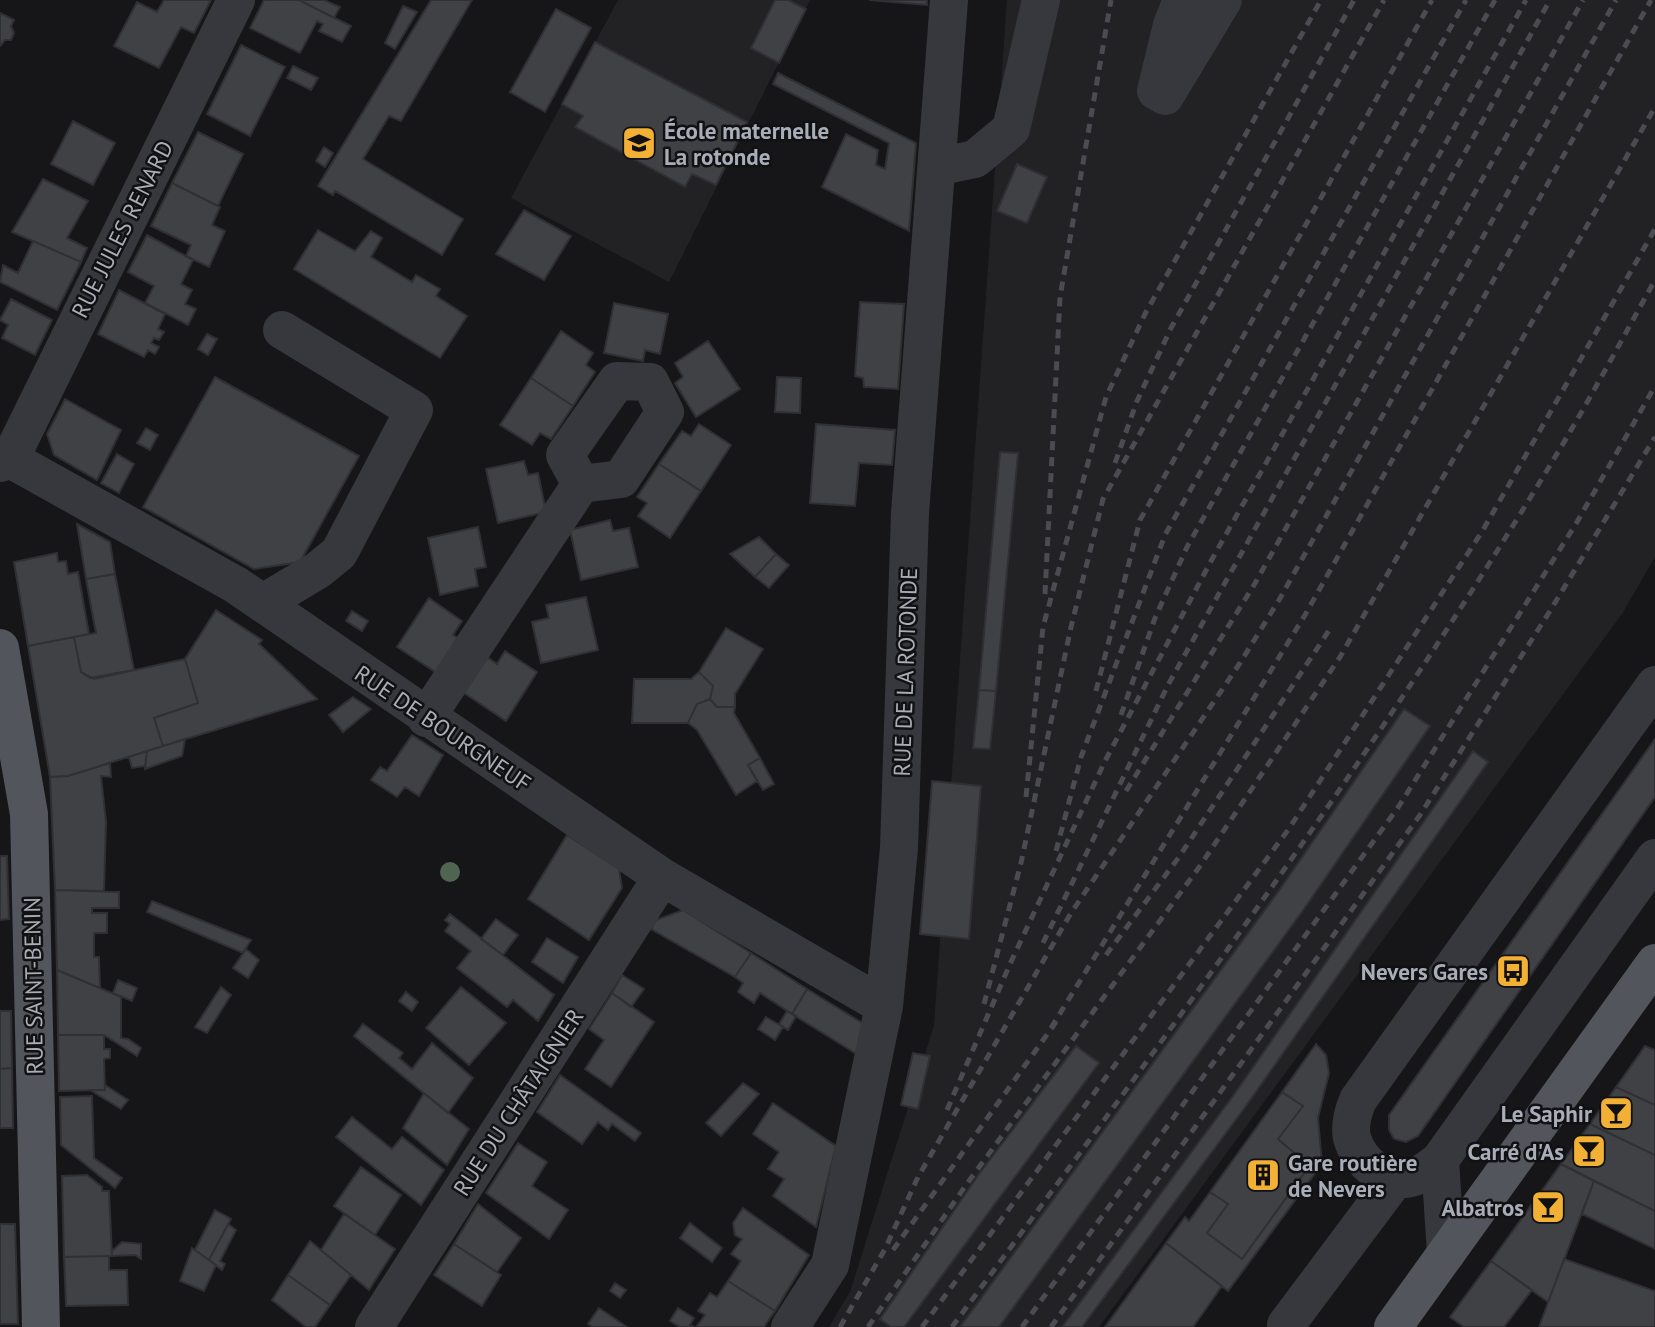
<svg xmlns="http://www.w3.org/2000/svg" width="1655" height="1327" viewBox="0 0 1655 1327" font-family="'PT Sans',sans-serif">
	<rect width="100%" height="100%" fill="#161618"/>
	<!-- built -->
	<path fill="#222225" d="M618,0H810L669,282L511,198Z
		M1007,0H1655V557L1622,614L1099,1327H829L850,1292L934,1025Z"/>
	<!-- building -->
	<path fill="#404145" stroke="#303034" stroke-width="2" d="M164,0H211L194,33L181,27L159,68L114,46L137,2L157,12Z
		M264,0H299L351,26L342,42L319,31L323,24L317,21L300,53L250,28Z
		M299,0H324L340,7L334,18Z
		M431,0H472L401,121L389,116L363,159L463,219L442,255L335,191L333,195L318,186Z
		M775,0H788L806,9L779,63L751,48Z
		M869,0H927V5Z
		M403,6L417,12L395,49L385,43Z
		M556,9L591,28L545,112L510,92Z
		M0,13L14,20L11,26L14,33L11,40H5L0,46Z
		M595,42L747,122L716,185L692,174L685,187L575,127L583,116L562,104Z
		M241,45L285,67L250,136L207,114Z
		M293,66L318,78L311,90L287,78Z
		M778,73L916,143L909,231L822,187L846,134L878,150L876,165L885,169L889,143L773,84Z
		M73,121L115,143L93,185L51,164Z
		M198,132L243,154L218,206L172,183Z
		M324,147L333,153L325,167L316,161Z
		M1017,164L1047,177L1027,223L997,211Z
		M43,179L88,201L67,238L87,248L81,262L12,232Z
		M172,183L220,207L212,225L225,231L209,267L186,256L191,245L151,226Z
		M524,210L571,236L544,280L496,254Z
		M318,230L355,251L371,231L382,238L371,257L412,282L416,275L440,289L436,296L467,316L440,358L294,269Z
		M147,235L193,260L181,284L192,290L185,304L196,309L188,325L145,303L154,286L128,272Z
		M33,241L81,262L57,310L0,282L3,265L18,273Z
		M119,290L165,314L158,329L164,332L159,340L154,338L151,343L159,347L155,354L148,350L144,357L98,334Z
		M11,299L52,320L35,355L2,338L8,325L0,320Z
		M860,302L904,304L898,389L864,387L863,378L855,376Z
		M614,303L668,314L660,354L645,350L643,361L604,353Z
		M561,331L593,353L586,365L595,372L573,406L531,378Z
		M207,334L217,339L208,355L198,349Z
		M708,341L740,389L696,417L675,383L683,377L675,363Z
		M215,377L359,456L300,562L254,569L143,507Z
		M777,377L801,378L800,413L775,412Z
		M531,378L573,406L551,439L540,433L532,445L500,425Z
		M65,399L121,430L97,480L54,455L47,434Z
		M699,424L731,445L701,491L659,464L682,431L691,436Z
		M816,424L895,430L892,465L859,463L855,506L810,503Z
		M146,428L158,435L150,450L137,443Z
		M1000,452L1018,453L996,691L979,690Z
		M117,454L134,464L119,493L101,483Z
		M524,461L528,475L538,473L546,512L498,523L486,469Z
		M659,464L701,491L670,538L638,516L647,503L637,497Z
		M610,520L613,531L629,528L638,567L581,580L570,530Z
		M77,524L110,542L115,574L86,579Z
		M478,527L486,567L475,569L478,586L440,595L428,538Z
		M759,537L776,554L755,577L730,554Z
		M57,553L58,562L66,561L68,574L78,572L89,634L28,646L14,562Z
		M776,554L789,565L769,588L755,577Z
		M115,574L134,670L90,678L81,672L74,637L96,633L86,579Z
		M586,597L598,650L541,663L532,622L549,618L546,605Z
		M429,598L462,621L453,635L461,640L440,675L397,647Z
		M216,610L262,640L259,644L317,699L163,746L154,718L198,703L185,659Z
		M352,611L368,621L362,631L346,621Z
		M726,628L763,649L735,694V707H717L710,699L713,686L699,672Z
		M74,637L81,672L94,679L185,659L198,703L154,718L163,746L68,776L50,777L28,646Z
		M505,651L537,672L506,721L464,693L487,657L497,664Z
		M699,672L713,686L710,699L697,704L688,723H632L634,679H691Z
		M979,690L996,691L990,749L973,748Z
		M353,697L371,709L343,732L329,715Z
		M710,699L717,707H735L734,713L760,758L748,765L757,781L736,795L697,730L688,723L697,704Z
		M1404,709L1430,726L1304,909L999,1327H960L1278,892Z
		M412,735L443,755L419,796L405,787L397,797L371,780L380,767L387,771Z
		M185,739L182,756L145,769L147,751Z
		M1655,739V797L1418,1136L1406,1142L1394,1139L1389,1130V1115Z
		M147,751L145,766L132,768L129,757Z
		M1473,751L1488,762L1246,1106L1082,1327H1062L1233,1096Z
		M760,758L774,784L763,790L748,765Z
		M110,763L111,777L101,776L106,822L104,891L55,890L50,777L68,776Z
		M932,781L981,786L969,939L920,934Z
		M567,835L619,869L622,888L589,940L528,899Z
		M0,856H7L9,919L0,920Z
		M55,890L119,892V908H92V913H107V933H94V957H99L100,988L57,970Z
		M152,901L251,940L243,953L147,912Z
		M683,910L751,953L735,977L651,929L656,920Z
		M450,914L554,995L538,1021L513,1000L507,1007L457,968L471,951L445,931L450,924L445,920Z
		M496,919L518,935L503,955L481,939Z
		M547,938L578,957L563,983L532,962Z
		M246,949L259,960L248,978L233,968Z
		M751,953L807,989L792,1014L760,993L754,1003L738,992L743,983L735,977Z
		M57,970L121,997V1038L128,1039L141,1048L137,1056L104,1035H58Z
		M622,975L644,989L631,1007L612,993Z
		M118,980L137,988L132,1001L113,993Z
		M221,987L231,995L207,1033L195,1027Z
		M461,987L506,1023L469,1065L426,1028Z
		M807,989L864,1024L858,1055L792,1014Z
		M406,992L418,1002L412,1011L399,1001Z
		M612,993L654,1022L611,1087L585,1069L604,1040L589,1029Z
		M0,1011H11L12,1068L0,1069Z
		M787,1011L796,1016L788,1030L779,1024Z
		M766,1017L783,1027L775,1040L758,1029Z
		M363,1024L403,1053L399,1058L412,1069L432,1043L473,1078L448,1113L354,1036Z
		M58,1035H104V1049H110V1058L104,1059L105,1090L59,1091Z
		M1316,1044L1326,1055L1329,1073L1318,1118L1322,1164L1228,1291L1166,1243L1185,1217L1189,1221L1210,1192L1228,1204L1207,1233L1242,1259L1307,1169L1306,1163L1278,1139L1303,1106L1282,1092Z
		M1076,1046L1099,1063L904,1327H891L880,1319L979,1174Z
		M1645,1046L1655,1050V1105L1616,1087Z
		M913,1053L930,1056L918,1109L901,1105Z
		M12,1068L13,1128H0V1069Z
		M560,1075L641,1133L635,1141L612,1124L608,1130L598,1122L582,1144L537,1112Z
		M743,1083L759,1094L721,1136L706,1123Z
		M105,1085L128,1100L121,1109L90,1090H105Z
		M1616,1087L1655,1105V1155L1590,1124Z
		M1282,1092L1303,1106L1278,1139L1306,1163L1307,1169L1242,1259L1207,1233L1228,1204L1210,1192Z
		M424,1093L469,1129L447,1165L403,1128Z
		M92,1096L94,1158L122,1178L115,1188L61,1145L60,1097Z
		M773,1103L836,1146L816,1227L773,1196L784,1179L768,1169L779,1152L753,1134Z
		M352,1117L392,1149L402,1137L444,1170L421,1205L336,1137Z
		M1590,1124L1655,1155V1211L1561,1164Z
		M518,1143L547,1162L532,1186L568,1210L549,1239L486,1193Z
		M1561,1164L1594,1181L1548,1302L1491,1261Z
		M361,1167L401,1195L375,1235L334,1206Z
		M87,1175L102,1187V1191H109L112,1256L64,1257L62,1176Z
		M1594,1181L1655,1211V1249L1582,1214Z
		M478,1204L521,1238L497,1272L454,1244Z
		M743,1208L809,1255L775,1311L728,1281L741,1261L731,1254L742,1239L735,1235L733,1223Z
		M215,1210L231,1219L209,1260L195,1250Z
		M344,1214L395,1249L369,1290L321,1250Z
		M690,1223L722,1248L712,1262L680,1238Z
		M0,1224H15L18,1324H0Z
		M228,1224L236,1230L220,1261L225,1264L222,1270L209,1260Z
		M310,1241L351,1275L330,1305L288,1275Z
		M122,1242L141,1244V1259L135,1255L112,1256V1251Z
		M1166,1243L1222,1286L1193,1327H1105Z
		M454,1244L501,1275L482,1306L434,1275Z
		M192,1248L216,1265L204,1291L180,1281Z
		M109,1256V1270H127L128,1305L66,1306L64,1257Z
		M1564,1259L1655,1291V1327H1539Z
		M1491,1261L1532,1290L1504,1327H1464L1450,1317Z
		M288,1275L330,1305L315,1327H306L272,1300Z
		M728,1281L775,1311L764,1327H696L705,1315L698,1311L710,1293L717,1297Z
		M615,1283L626,1290L620,1298L610,1291Z
		M599,1308L627,1327H593L588,1324Z
		M678,1308L694,1318L690,1325L694,1327H680L670,1321Z"/>
	<g fill="none" stroke-linecap="round" stroke-linejoin="round">
		<!-- minor -->
		<path stroke="#37383d" stroke-width="38" d="M1182,0L1172,25L1156,91L1165,96L1223,0
			M937,167L975,159L1011,129L1041,0
			M10,459L236,0
			M0,463L10,459L236,585L662,877L884,1006
			M263,603L318,570L339,553L414,410L282,330
			M1655,685L1358,1100C1353,1112 1349,1125 1352,1138C1359,1162 1386,1185 1411,1178C1422,1175 1431,1167 1440,1160L1655,858
			M426,718L581,484L621,479L665,412L650,382L617,381L565,455L581,484
			M1440,1160L1446,1254
			M374,1327L662,877
			M790,1327L830,1265L884,1006L899,848L910,513L949,0
			M1288,1327L1286,1325L1396,1178"/>
		<!-- major -->
		<path stroke="#53555c" stroke-width="38" d="M0,648L29,814L41,1327
			M1393,1327L1655,963"/>
		<!-- rail -->
		<path stroke="#4a4c52" stroke-width="5" stroke-dasharray="9 7" stroke-linecap="butt" d="M1115,463L1137,401L1171,328L1354,0
			M1045,594L1060,297L1111,0
			M1096,691L1140,520L1432,0
			M1121,715L1155,618L1187,547L1495,0
			M1126,791L1254,585L1583,0
			M1026,797L1043,627L1106,397L1145,314L1321,0
			M1056,851L1081,757L1165,535L1466,0
			M1043,943L1168,685L1550,0
			M1106,955L1179,857L1330,629
			M984,1004L1021,863L1071,627L1103,499L1384,0
			M1051,1028L1305,615L1651,0
			M947,1110L1010,964L1105,761L1211,561L1526,0
			M893,1250L1056,1022
			M840,1327L885,1249L918,1177L1071,913L1240,663L1279,600L1616,0
			M868,1327L966,1185L1200,866L1340,657L1655,107
			M922,1327L1288,830L1483,530L1655,229
			M952,1327C1160,1044 1370,763 1552,462C1588,403 1621,341 1655,280
			M1022,1327L1399,806L1577,522L1655,386
			M1051,1327L1420,815L1550,611L1655,437"/>
	</g>
	<!-- trees -->
	<circle fill="#506452" cx="450" cy="872" r="10"/>
	<!-- icons -->
	<defs>
		<g id="school-square" transform="scale(1.75)"><rect x="-9" y="-9" width="18" height="18" rx="4" fill="#f2b134" stroke="#111113"/><path d="M0-5L7-2L0 1L-7-2ZM-4 1L0 2.5L4 1V4Q0 6-4 4Z" fill="#111"/></g>
		<g id="bus-square" transform="scale(1.75)"><rect x="-9" y="-9" width="18" height="18" rx="4" fill="#f2b134" stroke="#111113"/><path d="M-5-6H5V4H4V6H2V4H-2V6H-4V4H-5ZM-3.5-4V0h7V-4ZM-3.5 1.2v1.5H-2V1.2ZM2 1.2v1.5H3.5V1.2Z" fill="#111"/></g>
		<g id="bar-square" transform="scale(1.75)"><rect x="-9" y="-9" width="18" height="18" rx="4" fill="#f2b134" stroke="#111113"/><path d="M-6-5H6L.8 .8V4.5H3.5V6h-7V4.5H-.8V.8Z" fill="#111"/></g>
		<g id="building-square" transform="scale(1.75)"><rect x="-9" y="-9" width="18" height="18" rx="4" fill="#f2b134" stroke="#111113"/><path d="M-4-6H4V6H1V3H-1V6H-4ZM-2.5-4.3h1.7v1.8h-1.7ZM.8-4.3h1.7v1.8H.8ZM-2.5-1h1.7V.8h-1.7ZM.8-1h1.7V.8H.8Z" fill="#111"/></g>
	</defs>
	<g fill-rule="evenodd">
		<use href="#school-square" x="639" y="143"/>
		<use href="#bus-square" x="1513" y="971"/>
		<use href="#bar-square" x="1616" y="1113"/>
		<use href="#bar-square" x="1589" y="1151"/>
		<use href="#building-square" x="1263" y="1175"/>
		<use href="#bar-square" x="1548" y="1207"/>
	</g>
	<g text-anchor="middle" dominant-baseline="central" stroke-width="5" stroke-linejoin="round" paint-order="stroke">
		<!-- poi labels -->
		<g font-size="23" font-weight="bold" fill="#a8adb8" stroke="#111113" text-anchor="end">
			<text x="664" y="130" text-anchor="start">École maternelle<tspan x="664" dy="26">La rotonde</tspan></text>
			<text x="1488" y="971">Nevers Gares</text>
			<text x="1592" y="1113">Le Saphir</text>
			<text x="1564" y="1151">Carré d'As</text>
			<text x="1288" y="1162" text-anchor="start">Gare routière<tspan x="1288" dy="26">de Nevers</tspan></text>
			<text x="1524" y="1207">Albatros</text>
		</g>
		<!-- street labels -->
		<g font-size="23" fill="#a8adb8" stroke="#111113">
			<text transform="translate(122 229) rotate(-63)">RUE JULES RENARD</text>
			<text transform="translate(905 672) rotate(-88)">RUE DE LA ROTONDE</text>
			<text transform="translate(443 728) rotate(34)">RUE DE BOURGNEUF</text>
			<text transform="translate(33 986) rotate(-91)">RUE SAINT-BENIN</text>
			<text transform="translate(518 1102) rotate(-57)">RUE DU CHÂTAIGNIER</text>
		</g>
	</g>
</svg>
